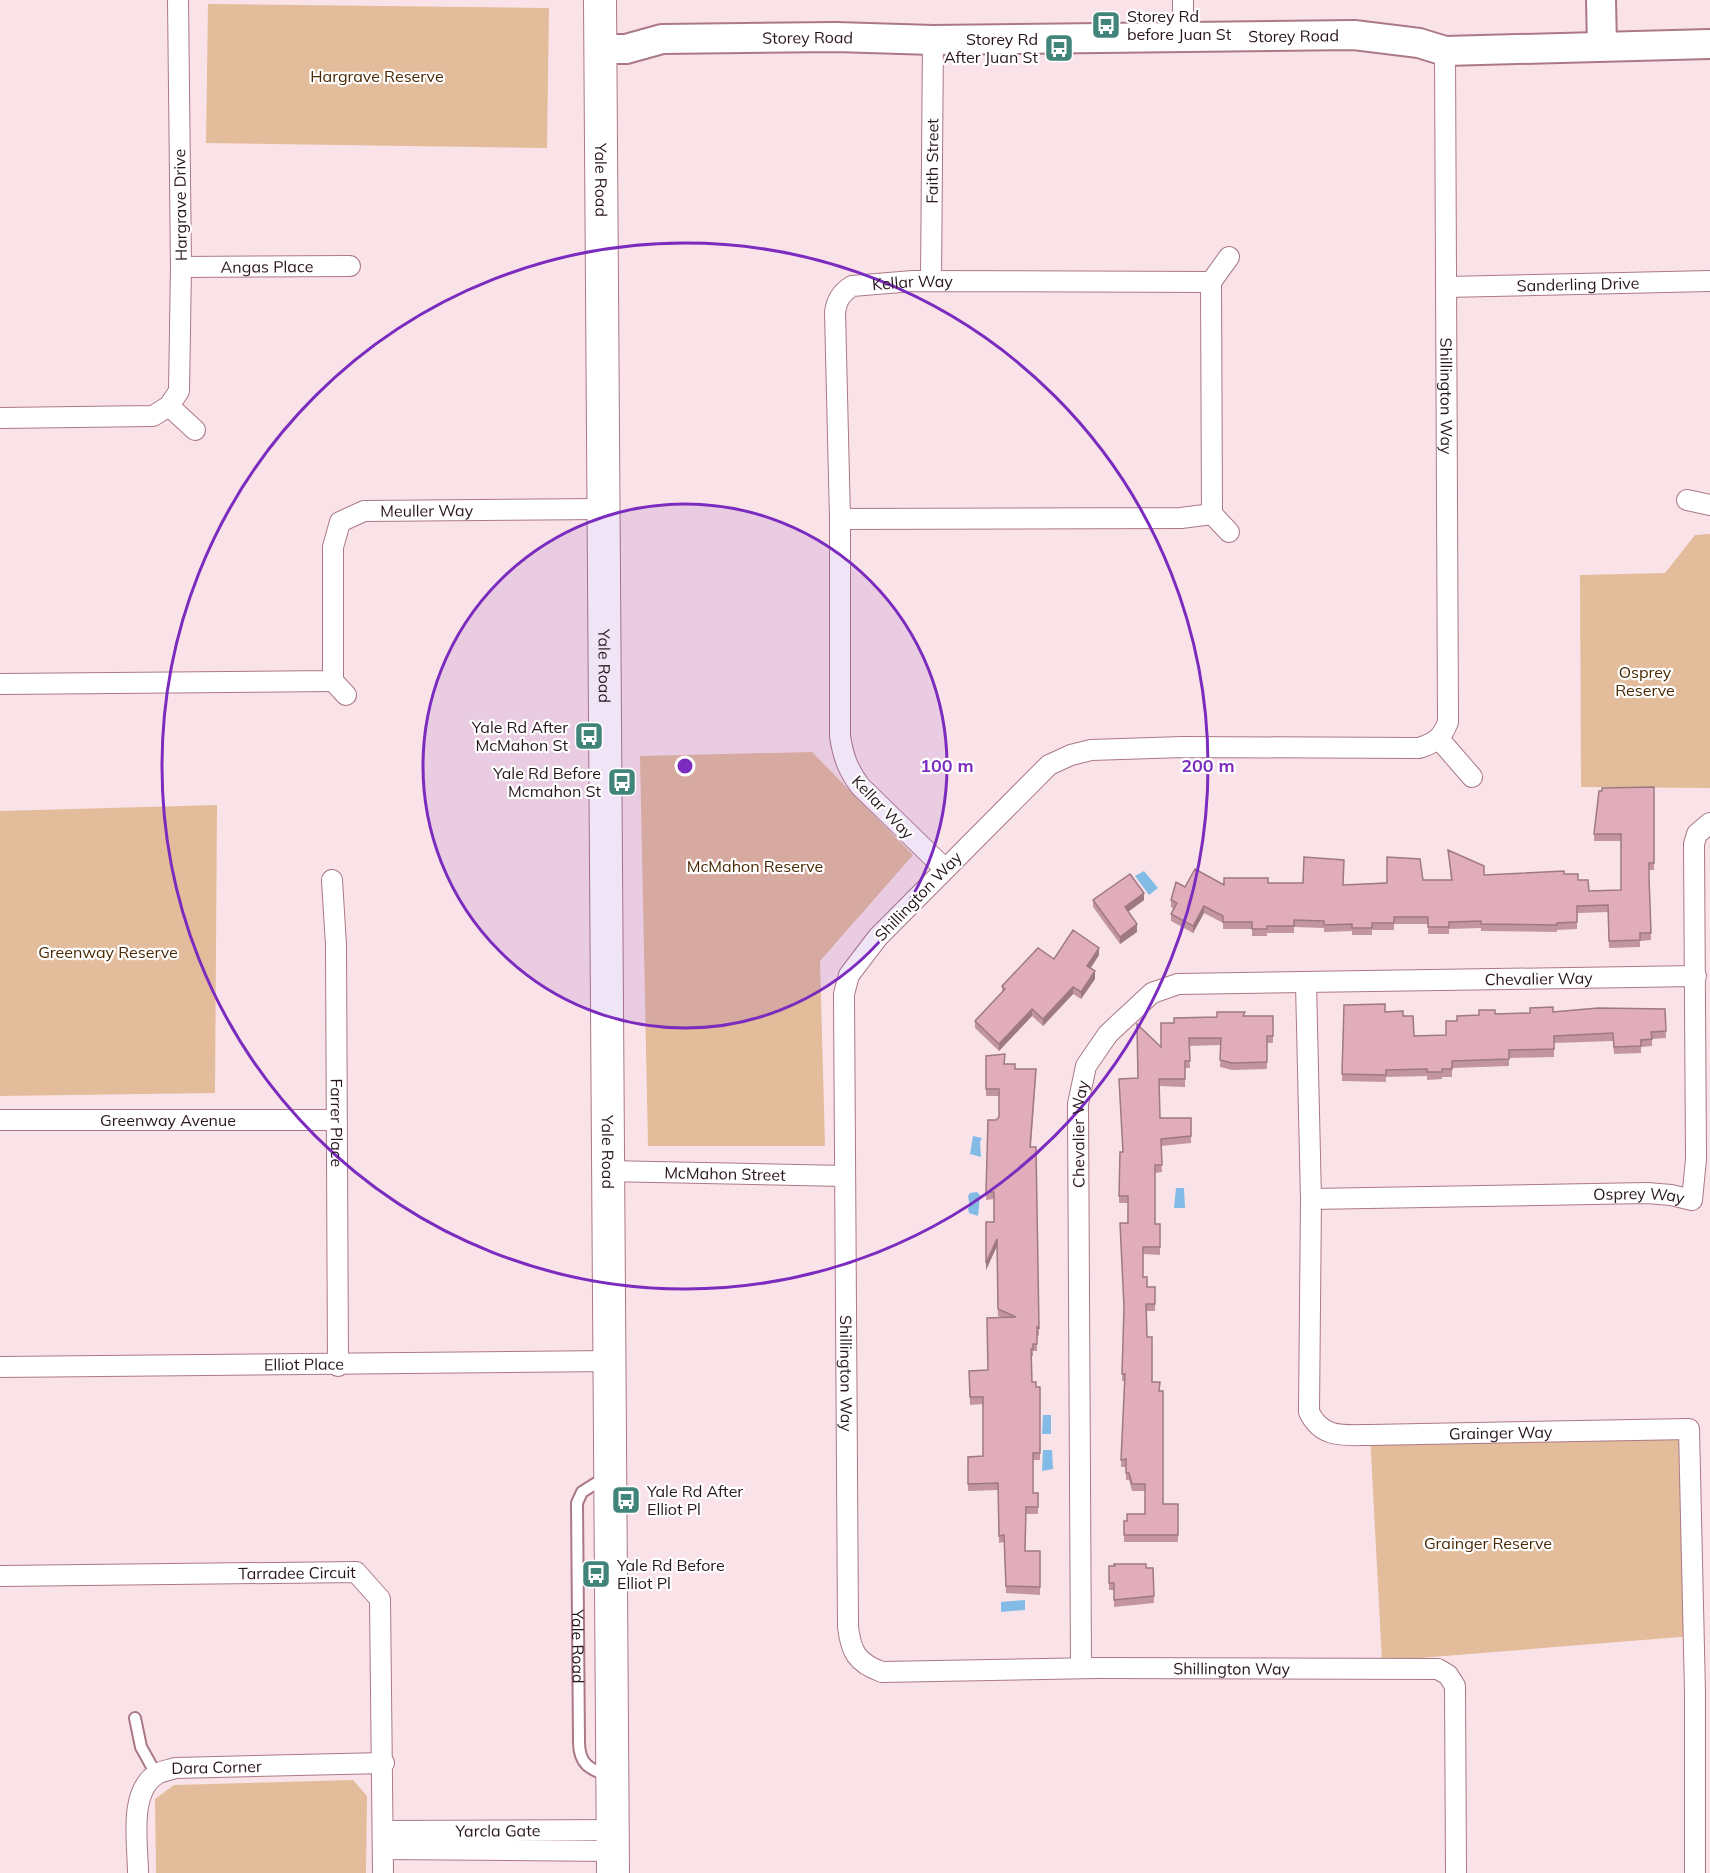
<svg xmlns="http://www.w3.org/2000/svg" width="1710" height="1873" viewBox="0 0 1710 1873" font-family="Mulish,sans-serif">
	<rect width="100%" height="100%" fill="#fae3e8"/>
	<!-- green -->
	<path fill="#e3bc9c" d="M208,4L549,8L547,148L206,143Z
		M1710,534V788L1581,787L1580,575L1665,573L1695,535Z
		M812,752L913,855L820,961L825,1146H648L640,756Z
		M217,805L215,1093L0,1096V811Z
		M1689,1429L1693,1636L1382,1661L1370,1435Z
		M353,1780L367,1796L366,1873H156L155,1799L174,1785Z"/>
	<!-- water -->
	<path fill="#82bce6" d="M1144,871L1158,888L1149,895L1135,876Z
		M973,1136L982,1138L980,1142L981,1157L970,1154Z
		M1176,1188H1184L1185,1208H1174Z
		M977,1192L980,1195L978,1216L969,1213L968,1208L970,1207L968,1196L970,1193Z
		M1043,1415H1051V1434H1042Z
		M1043,1450H1052L1053,1469L1042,1471Z
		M1025,1600V1610L1001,1612V1602Z"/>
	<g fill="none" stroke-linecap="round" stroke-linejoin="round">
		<!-- lane casing -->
		<g stroke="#ab7986" stroke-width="14">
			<g id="lane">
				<path id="s1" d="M606,1477L582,1492L577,1503L579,1742C579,1765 590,1769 610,1777"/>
				<path d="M135,1718L141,1747L156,1774"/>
			</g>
		</g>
		<!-- street casing -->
		<g stroke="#ab7986" stroke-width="22">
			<g id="street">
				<path d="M1183,0V36"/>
				<path id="s2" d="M1445,51L1448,722C1442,738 1435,743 1419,748L1183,747L1091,750L1071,755L1049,765L878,937L849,975L844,994L848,1627C851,1652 857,1663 882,1672L1097,1668L1438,1669L1448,1675L1455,1686L1456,1873"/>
				<path id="s3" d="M181,267L350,266"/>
				<path id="s4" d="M931,281L933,40"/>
				<path d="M1211,282L1229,257"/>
				<path id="s5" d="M1446,287L1710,281"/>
				<path d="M169,406L195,430"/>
				<path d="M0,418L153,416L169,406L179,391L181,267L178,0"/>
				<path d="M1687,500L1710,505"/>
				<path d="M840,519L1181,518L1212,514"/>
				<path d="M333,681L346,695"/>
				<path id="s6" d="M0,684L333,681V547L340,522L364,511L604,509"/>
				<path d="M1439,739L1472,777"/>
				<path id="s7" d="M945,869L860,786C848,770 843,756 840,736V519L835,312C837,300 841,293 852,286L913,281L1211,282L1212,514L1229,532"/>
				<path id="s8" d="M332,880L336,945L338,1366"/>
				<path id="s9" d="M1306,983L1311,1199L1309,1412C1322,1439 1344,1435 1370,1435L1689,1429L1695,1693V1873"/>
				<path id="s10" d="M0,1120H336"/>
				<path id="s11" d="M607,1171L845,1176"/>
				<path id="s12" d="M1311,1199L1647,1193L1671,1195L1692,1200L1696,1159L1694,844L1697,834L1710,823"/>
				<path id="s13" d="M0,1367L609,1361"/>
				<path id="s14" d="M0,1576L356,1572L380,1599L383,1873"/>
				<path id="s15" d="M1081,1668L1078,1104L1086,1066L1108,1034L1152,993L1178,984L1696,976"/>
				<path id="s16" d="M384,1831L613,1830"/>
				<path d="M384,1849L613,1851"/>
				<path id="s17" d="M138,1873C138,1845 128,1791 157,1774C162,1771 169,1770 175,1768L384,1763"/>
			</g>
		</g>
		<!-- secondary casing -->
		<g stroke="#ab7986" stroke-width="32">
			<g id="secondary">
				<path d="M1601,0L1602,46"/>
				<path id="s18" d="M601,49H626L662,39L836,37L933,40L1354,35L1419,43L1445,51L1710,44"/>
			</g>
		</g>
		<!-- primary casing -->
		<g stroke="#ab7986" stroke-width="34">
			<g id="primary">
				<path id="s19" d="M600,0L613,1873"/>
			</g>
		</g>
		<!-- lane -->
		<use href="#lane" stroke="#fff" stroke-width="10"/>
		<!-- street -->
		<use href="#street" stroke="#fff" stroke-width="20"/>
		<!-- secondary -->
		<use href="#secondary" stroke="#fff" stroke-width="28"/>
		<!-- primary -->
		<use href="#primary" stroke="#fff" stroke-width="32"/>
	</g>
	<!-- wall -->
	<path fill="#c295a1" d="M1654,787V870H1649V880L1651,940L1640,941V947L1609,948L1608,912L1577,913V929L1557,930V932L1481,931V928L1449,929V934H1428V924H1394V930H1372V935H1352V931L1324,932V928L1294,927V933H1267V936H1252V929H1223V923L1204,913L1193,933L1171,921V914L1174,909L1171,907V900L1185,887L1268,883H1303L1343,885L1423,880H1451L1448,850L1484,875L1564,874L1578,880L1589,891L1621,890V841H1594V834Z
		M1093,900H1144L1128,912L1137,932L1120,944L1093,907Z
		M1099,955L1091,968L1095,979L1081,999L1073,994L1043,1026L1032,1016L999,1051L975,1028V1021L1002,992V986Z
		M1344,1005L1385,1012L1403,1016L1414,1036L1446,1035L1457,1021L1479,1015L1495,1014L1665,1009L1666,1038L1652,1039V1046L1641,1047V1053L1614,1054L1613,1041L1554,1043V1057L1509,1058V1066L1452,1068V1077H1442V1079L1427,1080V1076L1386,1077V1082L1342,1081Z
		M1245,1016H1273V1043H1267V1069L1232,1070L1220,1067L1221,1045L1189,1046L1190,1068H1185V1087L1159,1086L1160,1118H1191V1143L1161,1146L1162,1172L1155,1173V1224H1160V1255L1143,1254V1277L1147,1287H1155V1311H1146L1147,1337L1152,1382L1163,1504H1178V1542H1124V1521H1127V1514H1145V1491H1132L1129,1480H1126V1467H1121L1125,1381H1122L1128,1203H1119L1120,1152H1122L1138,1078L1161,1047L1174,1023Z
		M986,1056L1015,1069L1036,1076L1031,1147H1036L1039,1336L1037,1335V1351H1033V1356H1031L1032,1382L1036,1387H1040V1460H1033V1493H1038V1514H1026L1025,1551H1040V1595L1006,1593L1004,1542L999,1543L998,1490L968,1491V1457L983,1456V1404L970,1405L969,1371L988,1370L1002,1318L998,1316L997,1246L986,1270V1222H994V1199L986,1200L988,1120H996L999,1117V1096H986Z
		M1109,1566L1153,1568L1154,1603L1114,1607V1590H1109Z"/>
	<!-- shaded-wall -->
	<path fill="#9e7983" d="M1144,893V900L1125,914V907Z
		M1204,906V913L1193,933V926Z
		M1137,924V932L1120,944V937Z
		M1099,948V955L1087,973V966Z
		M1095,971V979L1081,999V992Z
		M1073,987V994L1043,1026V1019Z
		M1032,1009V1016L999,1051V1044Z
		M997,1239V1246L986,1270V1263Z"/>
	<!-- building -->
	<path fill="#e2adbb" stroke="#9e7983" stroke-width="1.5" d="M1654,787V863H1649V877L1651,933H1640V940L1609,941L1608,905L1577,906V922L1557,923V925L1481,924V921L1449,922V927H1428V917H1394V923H1372V928H1352V924L1324,925V921L1294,920V926H1267V929H1252V922H1223V916L1204,906L1193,926L1171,914L1177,903L1171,900L1176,882L1185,887L1195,869L1224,885V878H1268V883H1303L1304,857L1344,860L1343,885L1387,883V857L1420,859L1423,880H1452L1448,850L1484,866V875L1564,871V874H1578V880H1588L1589,891L1621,890V834H1594L1599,791H1602V788Z
		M1130,874L1144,893L1125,907L1137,924L1120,937L1093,900Z
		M1073,930L1099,948L1087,966L1095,971L1081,992L1073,987L1043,1019L1032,1009L999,1044L975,1021L1005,989L1002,986L1038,948L1054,959Z
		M1385,1004V1012L1403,1011V1016H1413L1414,1036L1446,1035V1021H1457V1016L1479,1015V1010H1495V1014L1530,1013V1008L1553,1007V1012L1598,1008L1665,1009L1666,1031L1651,1032L1652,1039L1641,1040V1046L1614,1047L1613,1033L1554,1036V1049L1509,1050V1059L1452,1061V1069H1442V1072H1427V1069L1386,1070V1075L1342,1074L1344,1005Z
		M1217,1012H1245L1243,1016H1273V1036H1267V1062L1232,1063L1220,1060L1221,1038H1189L1190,1061H1185V1079H1159L1160,1118H1191V1136L1161,1139L1162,1165H1155V1224H1160V1247H1143V1277H1147V1287H1155V1304H1146L1147,1337H1152V1382H1160L1159,1391H1163V1504H1178V1535H1124V1521H1127V1514H1145V1484H1132L1129,1473H1126V1459L1121,1460L1125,1374H1122L1124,1307L1120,1223H1128V1196H1119L1120,1152H1123L1119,1079L1138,1078L1137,1024L1161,1047V1023H1174V1018L1217,1017Z
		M1005,1054L1004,1064H1015V1069H1036L1030,1147H1036L1039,1328L1037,1327V1344H1033V1349H1031L1032,1382H1036V1387H1040V1453H1033V1493H1038V1507H1026L1025,1551H1040V1587L1006,1586L1004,1535L999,1536L998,1483L968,1484V1457L983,1456V1397H970L969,1371L988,1370L987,1318L1016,1317L998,1309L997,1239L986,1263V1222H994V1192H986L988,1120H996L999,1117V1089H986V1056Z
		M1114,1564H1146V1568H1153L1154,1596L1114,1600V1583H1109V1566H1115Z"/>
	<!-- distance rings -->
	<circle cx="685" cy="766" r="262" fill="#7b2cbf" fill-opacity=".12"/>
	<g fill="none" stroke="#7b2cbf" stroke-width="3">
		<circle cx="685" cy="766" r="262"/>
		<circle cx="685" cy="766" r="523"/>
	</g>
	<!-- icons -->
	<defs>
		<g id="bus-square" transform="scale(1.5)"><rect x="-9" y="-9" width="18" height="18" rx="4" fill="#41857a" stroke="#fff"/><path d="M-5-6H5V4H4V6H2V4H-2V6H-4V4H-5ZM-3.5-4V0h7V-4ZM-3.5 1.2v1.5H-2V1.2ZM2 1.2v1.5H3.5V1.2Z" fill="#fff"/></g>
	</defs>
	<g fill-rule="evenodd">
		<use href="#bus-square" x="1106" y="25"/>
		<use href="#bus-square" x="1059" y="48"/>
		<use href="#bus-square" x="589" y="736"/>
		<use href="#bus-square" x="622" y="782"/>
		<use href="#bus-square" x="626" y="1500"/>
		<use href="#bus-square" x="596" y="1574"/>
	</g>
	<g text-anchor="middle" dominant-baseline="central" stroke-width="4.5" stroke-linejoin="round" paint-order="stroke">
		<!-- poi labels -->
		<g font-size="16" fill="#29161c" stroke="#fff" text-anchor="start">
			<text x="1127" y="16">Storey Rd<tspan x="1127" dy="18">before Juan St</tspan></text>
			<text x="1038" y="39" text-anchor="end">Storey Rd<tspan x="1038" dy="18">After Juan St</tspan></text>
			<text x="568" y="727" text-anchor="end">Yale Rd After<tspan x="568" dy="18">McMahon St</tspan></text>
			<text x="601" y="773" text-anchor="end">Yale Rd Before<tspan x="601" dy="18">Mcmahon St</tspan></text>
			<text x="647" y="1491">Yale Rd After<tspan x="647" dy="18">Elliot Pl</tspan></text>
			<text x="617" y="1565">Yale Rd Before<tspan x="617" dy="18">Elliot Pl</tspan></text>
		</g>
		<!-- street labels -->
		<g font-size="16" fill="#29161c" stroke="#fff">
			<text stroke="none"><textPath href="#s18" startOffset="694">Storey Road</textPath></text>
			<text stroke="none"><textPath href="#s18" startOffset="208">Storey Road</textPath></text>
			<text stroke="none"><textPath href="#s4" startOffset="120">Faith Street</textPath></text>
			<text stroke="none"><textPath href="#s19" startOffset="180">Yale Road</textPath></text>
			<text transform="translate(180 205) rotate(-91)">Hargrave Drive</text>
			<text stroke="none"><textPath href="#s3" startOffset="86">Angas Place</textPath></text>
			<text stroke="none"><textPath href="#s7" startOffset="690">Kellar Way</textPath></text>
			<text stroke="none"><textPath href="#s5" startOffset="132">Sanderling Drive</textPath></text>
			<text stroke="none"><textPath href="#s2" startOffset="345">Shillington Way</textPath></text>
			<text stroke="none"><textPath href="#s6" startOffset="582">Meuller Way</textPath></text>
			<text stroke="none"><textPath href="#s19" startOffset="666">Yale Road</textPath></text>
			<text transform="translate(883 807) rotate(46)">Kellar Way</text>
			<text transform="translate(918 896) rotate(-46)">Shillington Way</text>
			<text stroke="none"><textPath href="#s15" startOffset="1090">Chevalier Way</textPath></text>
			<text stroke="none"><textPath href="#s10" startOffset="168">Greenway Avenue</textPath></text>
			<text stroke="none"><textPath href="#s8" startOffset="243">Farrer Place</textPath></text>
			<text stroke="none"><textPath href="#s15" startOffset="534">Chevalier Way</textPath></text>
			<text stroke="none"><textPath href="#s19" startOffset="1152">Yale Road</textPath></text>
			<text stroke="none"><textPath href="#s11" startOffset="118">McMahon Street</textPath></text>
			<text stroke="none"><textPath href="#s12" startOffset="328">Osprey Way</textPath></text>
			<text stroke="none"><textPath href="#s13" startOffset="304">Elliot Place</textPath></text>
			<text stroke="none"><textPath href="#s2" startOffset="1774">Shillington Way</textPath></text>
			<text stroke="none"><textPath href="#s9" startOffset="630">Grainger Way</textPath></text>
			<text stroke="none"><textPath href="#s14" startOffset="297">Tarradee Circuit</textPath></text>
			<text stroke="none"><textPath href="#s1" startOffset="184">Yale Road</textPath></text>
			<text stroke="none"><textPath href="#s2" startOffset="2438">Shillington Way</textPath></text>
			<text stroke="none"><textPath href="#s17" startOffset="166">Dara Corner</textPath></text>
			<text stroke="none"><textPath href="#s16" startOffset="114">Yarcla Gate</textPath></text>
		</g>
		<!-- park labels -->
		<g font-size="16" fill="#4a2803" stroke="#fff">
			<text x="377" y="76">Hargrave Reserve</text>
			<text x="1645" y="672">Osprey<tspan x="1645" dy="18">Reserve</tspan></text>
			<text x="755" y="866">McMahon Reserve</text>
			<text x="108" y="952">Greenway Reserve</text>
			<text x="1488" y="1543">Grainger Reserve</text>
		</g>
	</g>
	<circle cx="685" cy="766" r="9" fill="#7b2cbf" stroke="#fff" stroke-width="3"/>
	<g font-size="18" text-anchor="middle" font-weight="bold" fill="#7b2cbf" stroke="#fff" stroke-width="4.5" stroke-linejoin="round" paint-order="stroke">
		<text x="947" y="772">100 m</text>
		<text x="1208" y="772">200 m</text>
	</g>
</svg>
